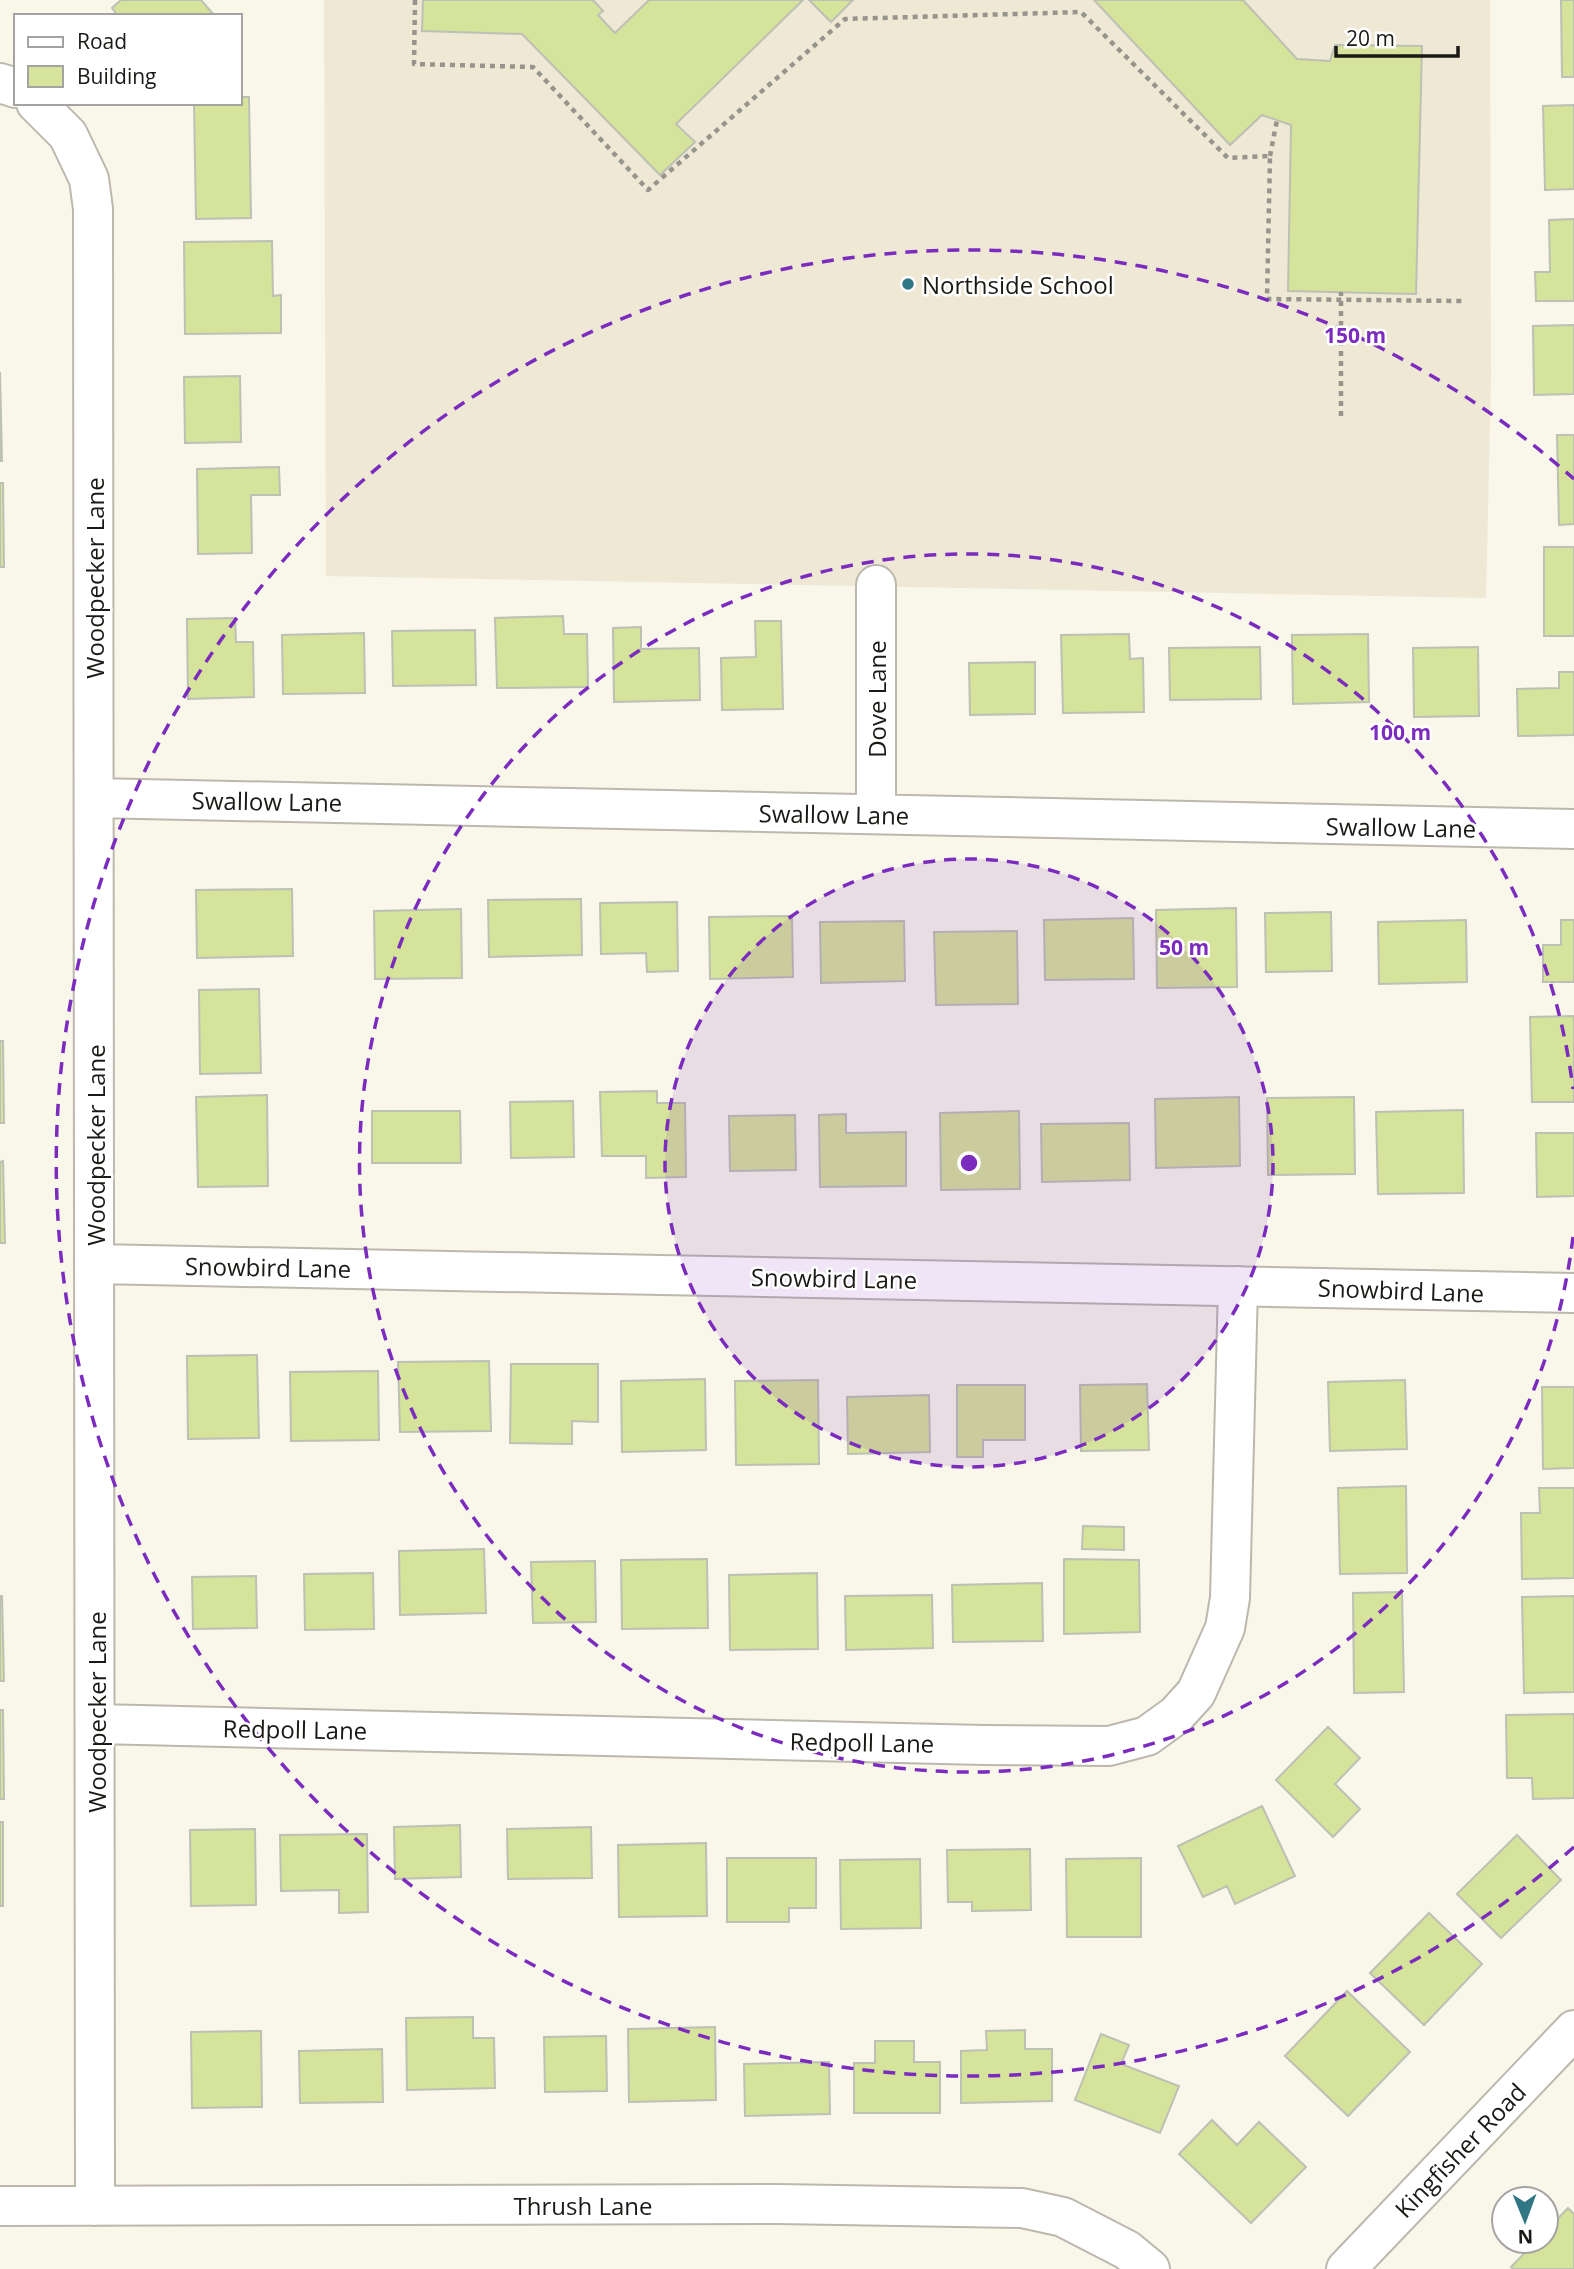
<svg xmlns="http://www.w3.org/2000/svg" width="1574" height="2269" viewBox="0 0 1574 2269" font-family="'Open Sans',sans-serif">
	<rect width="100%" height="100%" fill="#f9f6ea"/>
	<!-- built -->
	<path fill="#eee8d5" d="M324,0H1490L1491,378L1486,598L326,576Z"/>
	<!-- building -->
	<path fill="#d6e39a" stroke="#bdc0b4" stroke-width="2" d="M121,0H201L215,16H118L112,8Z
		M423,0H593L603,11L598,15L615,33L649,0H803L676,124L695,142L660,175L522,34L422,31Z
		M809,0H853L831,22Z
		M1094,0H1243L1297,59L1330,61L1335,45L1422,46L1416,294L1288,291L1291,125L1262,115L1230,145Z
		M1561,0H1574V77H1562Z
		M240,97H249L251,218L196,219L194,103H240Z
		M1574,105V189L1545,190L1543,106Z
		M1574,219V301H1536L1535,272H1550L1549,220Z
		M272,241L273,296L281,295V333L185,334L184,242Z
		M1574,325V394L1534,395L1533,326Z
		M0,372L2,461H0Z
		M240,376L241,442L185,443L184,377Z
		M1557,435H1574V524L1559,525Z
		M279,467L280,495H251L252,553L198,554L197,469Z
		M0,483H3L4,567H0Z
		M1544,547H1574V636H1544Z
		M563,616L564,634H587L588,687L497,688L495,618Z
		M235,618L236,642H253L254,697L188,699L187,619Z
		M755,621H781L783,709L722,710L721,658L756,657Z
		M641,627V649L699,648L700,700L614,702L613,628Z
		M475,630L476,685L393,686L392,631Z
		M364,633L365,693L283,694L282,635Z
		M1129,634L1130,659L1143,658L1144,712L1063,713L1061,635Z
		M1368,634L1369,702L1293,704L1292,635Z
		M1260,647L1261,699L1170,700L1169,648Z
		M1478,647L1479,716L1414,717L1413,648Z
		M1035,662V714L970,715L969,663Z
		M1559,672H1574V735L1518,736L1517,689L1559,688Z
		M292,889L293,956L197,958L196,890Z
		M581,899L582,955L489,957L488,900Z
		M677,902L678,971L647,972L646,953L601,954L600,903Z
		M1236,908L1237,987L1157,988L1156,910Z
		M461,909L462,978L375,979L374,911Z
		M1331,912L1332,971L1266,972L1265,913Z
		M792,916L793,977L710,979L709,917Z
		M1133,918L1134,979L1045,980L1044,920Z
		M1466,920L1467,982L1379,984L1378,922Z
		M1561,920H1574V982H1543V945H1561Z
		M904,921L905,981L821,983L820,922Z
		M1017,931L1018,1004L936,1005L934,932Z
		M259,989L261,1073L200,1074L199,990Z
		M1574,1016V1102H1532L1530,1017Z
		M0,1041H3L4,1123H0Z
		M657,1091V1103H685L686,1177L646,1178V1156H602L600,1092Z
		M267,1095L268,1186L198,1187L196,1097Z
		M1239,1097L1240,1166L1156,1168L1155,1099Z
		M1354,1097L1355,1174L1268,1175L1267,1098Z
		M573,1101L574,1157L511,1158L510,1102Z
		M1463,1110L1464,1193L1378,1194L1376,1112Z
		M372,1111H460L461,1163H372Z
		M1019,1111L1020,1189L941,1190L940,1113Z
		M846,1114V1133L906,1132V1186L820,1187L819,1115Z
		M795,1115L796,1170L730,1171L729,1116Z
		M1129,1123L1130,1180L1042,1182L1041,1124Z
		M1536,1133H1574V1196L1537,1197Z
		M3,1161L5,1243H0V1162Z
		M257,1355L259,1438L188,1439L187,1356Z
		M489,1361L491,1431L400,1432L398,1362Z
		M511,1364H598V1422L572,1421V1444L510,1443Z
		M378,1371L379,1440L291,1441L290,1372Z
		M705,1379L706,1450L622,1452L621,1381Z
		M818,1380L819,1464L736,1465L735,1381Z
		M1405,1380L1407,1449L1330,1451L1328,1382Z
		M1147,1384L1149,1450L1081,1451L1080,1385Z
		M957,1385H1025V1440H983V1457H957Z
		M1542,1387H1574V1468L1543,1469Z
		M929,1395L930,1452L848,1454L847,1397Z
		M1406,1486L1407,1573L1340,1574L1338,1488Z
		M1539,1488H1574V1578L1522,1579L1521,1513H1540Z
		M1083,1526L1124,1527V1550L1082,1549Z
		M484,1549L486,1613L400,1615L399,1551Z
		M707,1559L708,1628L622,1629L621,1560Z
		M1064,1559L1139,1560L1140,1632L1064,1634Z
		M595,1561L596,1622L533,1623L531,1562Z
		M373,1573L374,1629L305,1630L304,1574Z
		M817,1573L818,1649L730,1650L729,1575Z
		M256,1576L257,1628L193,1629L192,1577Z
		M1042,1583L1043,1641L953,1642L952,1585Z
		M1402,1592L1404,1692L1354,1693L1353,1593Z
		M932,1595L933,1648L846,1650L845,1596Z
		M0,1596H2L4,1681H0Z
		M1574,1596V1692L1524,1693L1522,1597Z
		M0,1710H3L4,1799H0Z
		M1574,1714V1798L1533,1799L1532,1778H1507L1506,1715Z
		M1328,1727L1360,1758L1335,1784L1360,1809L1333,1837L1276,1780Z
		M1262,1806L1295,1876L1235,1904L1227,1886L1203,1897L1178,1846Z
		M0,1822H3V1906H0Z
		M460,1825L461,1877L395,1879L394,1827Z
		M591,1827L592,1878L508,1879L507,1829Z
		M255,1829L256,1905L191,1906L190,1830Z
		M367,1834L368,1912L339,1913V1890L281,1891L280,1835Z
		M1517,1835L1561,1880L1501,1938L1457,1894Z
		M706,1843L707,1916L619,1917L618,1845Z
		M1030,1849L1031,1910L972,1911V1902H948L947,1850Z
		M727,1858H816V1908H789V1922H727Z
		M1141,1858V1937H1067L1066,1859Z
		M920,1859L921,1928L841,1929L840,1860Z
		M1429,1913L1482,1964L1424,2025L1370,1973Z
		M1347,1991L1410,2052L1348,2116L1285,2056Z
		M473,2017V2038H494L495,2088L407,2090L406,2018Z
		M715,2027L716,2100L629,2102L628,2029Z
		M1025,2030V2049H1052V2101L961,2103V2051L987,2050L986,2031Z
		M261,2031L262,2107L192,2108L191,2032Z
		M1101,2034L1129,2045L1121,2064L1179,2086L1160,2133L1075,2100Z
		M606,2036L607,2091L545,2092L544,2037Z
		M875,2041H914V2062H940V2113H854V2063H875Z
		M382,2049L383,2102L300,2103L299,2051Z
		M829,2062L830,2114L745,2116L744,2064Z
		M1212,2120L1237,2145L1259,2122L1306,2167L1251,2223L1179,2154Z
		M1568,2208L1574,2214V2269H1514L1511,2267L1536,2241H1546V2231Z"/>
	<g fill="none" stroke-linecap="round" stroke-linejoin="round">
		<!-- minor casing -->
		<g stroke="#bcb8ad" stroke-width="42">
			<path id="minor" d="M0,83L16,88
				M36,103L68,135L89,179L93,209L95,2206
				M94,798L1574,829
				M876,814V585
				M95,1264L1574,1293
				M96,1724L984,1745L1109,1746L1147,1736L1176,1715L1196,1693L1225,1628L1230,1598L1238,1286
				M0,2206L778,2204L1022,2208L1063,2217L1127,2250L1150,2269
				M1346,2269L1574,2030"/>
		</g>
		<!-- path -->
		<path stroke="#96948b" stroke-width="4.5" stroke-dasharray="5 5" stroke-linecap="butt" d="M415,0L414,64L533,67L648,190L845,19L1081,12L1228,158L1270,156L1267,299L1463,301
			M1270,156L1277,120
			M1341,416V292"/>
		<!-- minor -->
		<use href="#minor" stroke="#fff" stroke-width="38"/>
	</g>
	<!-- distance rings -->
	<circle cx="969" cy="1163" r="304" fill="#7b2cbf" fill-opacity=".12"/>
	<g fill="none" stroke="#7b2cbf" stroke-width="3.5" stroke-dasharray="12 9">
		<circle cx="969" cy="1163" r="304"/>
		<path d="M1573 1237A609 609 0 1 1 1573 1089"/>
		<path d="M1574 1847A913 913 0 1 1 1574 479"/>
	</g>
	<!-- markers -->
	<circle fill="#317684" stroke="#fff" stroke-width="2.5" cx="908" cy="284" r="7"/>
	<g text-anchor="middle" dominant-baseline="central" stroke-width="5" stroke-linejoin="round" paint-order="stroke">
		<!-- poi labels -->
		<g font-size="24" fill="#1b1915" stroke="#fff" text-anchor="start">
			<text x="922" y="284">Northside School</text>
		</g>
		<!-- street labels -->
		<g font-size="24" fill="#1b1915" stroke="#fff">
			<text transform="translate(94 578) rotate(-90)">Woodpecker Lane</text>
			<text transform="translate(876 699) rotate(-90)">Dove Lane</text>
			<text transform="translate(267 801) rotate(1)">Swallow Lane</text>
			<text transform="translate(834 814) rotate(1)">Swallow Lane</text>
			<text transform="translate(1401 827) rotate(1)">Swallow Lane</text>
			<text transform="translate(95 1145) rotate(-90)">Woodpecker Lane</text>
			<text transform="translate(268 1267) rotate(1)">Snowbird Lane</text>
			<text transform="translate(834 1278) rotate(1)">Snowbird Lane</text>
			<text transform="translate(1401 1290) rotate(2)">Snowbird Lane</text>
			<text transform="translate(96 1712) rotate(-90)">Woodpecker Lane</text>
			<text transform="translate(295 1729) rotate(1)">Redpoll Lane</text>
			<text transform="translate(862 1742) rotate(1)">Redpoll Lane</text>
			<text transform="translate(1460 2150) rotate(-46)">Kingfisher Road</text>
			<text x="583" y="2205">Thrush Lane</text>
		</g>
	</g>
	<circle cx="969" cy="1163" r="10" fill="#7b2cbf" stroke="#fff" stroke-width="3.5"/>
	<g font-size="21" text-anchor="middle" font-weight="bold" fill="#7b2cbf" stroke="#fff" stroke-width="5" stroke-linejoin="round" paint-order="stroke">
		<text x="1355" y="343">150 m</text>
		<text x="1400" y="740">100 m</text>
		<text x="1184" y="955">50 m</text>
	</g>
	<!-- legend -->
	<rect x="14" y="14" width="228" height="91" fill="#ffffff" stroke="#a4a3a1" stroke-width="2"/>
	<rect x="28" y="37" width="35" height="10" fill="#ffffff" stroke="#a4a3a1" stroke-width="2"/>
	<text x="77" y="49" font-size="21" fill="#1b1915">Road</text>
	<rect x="28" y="66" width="35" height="21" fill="#d6e39a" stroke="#a4a3a1" stroke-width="2"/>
	<text x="77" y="84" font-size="21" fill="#1b1915">Building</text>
	<!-- north arrow -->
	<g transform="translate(1525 2220) rotate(179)"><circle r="33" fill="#ffffff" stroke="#a4a3a1" stroke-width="2"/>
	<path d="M0-5L12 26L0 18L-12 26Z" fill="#317684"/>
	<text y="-10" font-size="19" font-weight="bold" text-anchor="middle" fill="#1b1915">N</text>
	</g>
	<!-- scale -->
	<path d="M1336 46v10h122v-10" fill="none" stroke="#1b1915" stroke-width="3.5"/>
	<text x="1346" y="46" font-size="21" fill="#1b1915" stroke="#ffffff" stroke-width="5" paint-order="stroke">20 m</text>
</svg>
